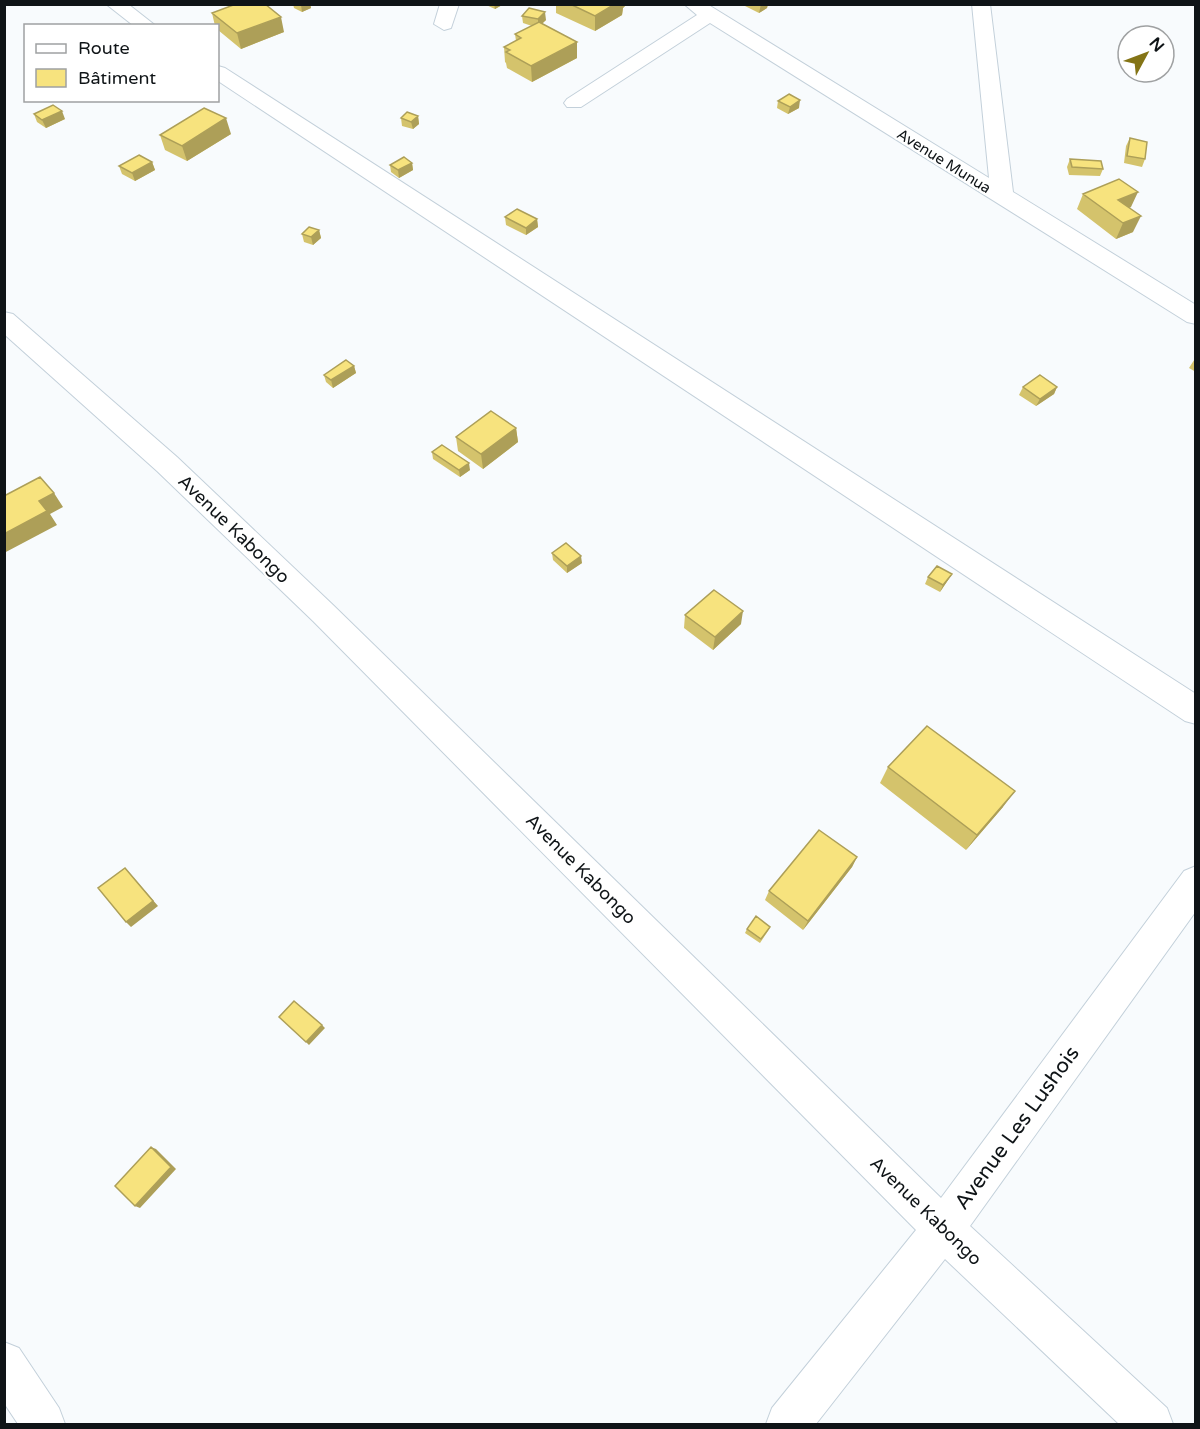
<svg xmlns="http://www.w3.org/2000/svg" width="1200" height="1429" viewBox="0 0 1200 1429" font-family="'Varela Round',sans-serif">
	<rect width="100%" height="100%" fill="#f8fbfd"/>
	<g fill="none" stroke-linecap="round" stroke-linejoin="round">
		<!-- minor casing -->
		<g stroke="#c3d0da" stroke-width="2">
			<path id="minor" d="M106,4H128L156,26H134Z
				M440,4H459L451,28L444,30L434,24Z
				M684,4H707L989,178L972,4H990L1013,192L1196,305V324L1187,322L710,23L581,107H567L564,103L567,99L697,15Z
				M218,66L225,68L1196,694V724L1185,721L218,81Z
				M4,312L13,314L177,457L333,605L941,1198L1184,871L1196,866V911L970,1226L1167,1408L1173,1424H1119L945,1259L816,1424H766L772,1408L916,1230L313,621L157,471L4,334Z
				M4,1342L19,1348L59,1408L65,1424H18L4,1403Z"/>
		</g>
		<!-- minor -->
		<use href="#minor" fill="#fff" fill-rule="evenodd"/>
	</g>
	<!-- wall -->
	<path fill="#d4c36c" d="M293,4H310L311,8L302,12L294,8Z
		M484,4H504L495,9Z
		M556,4H627L623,8L622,15L595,31L556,13Z
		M741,4H768L767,8L759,13Z
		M212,13L284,32L241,49L218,30V26H215Z
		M522,16L546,20L542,24L577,42V58L532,82L507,68L506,63L505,62L504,47L516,41L515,34L532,26L523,23Z
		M778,101L799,108L788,114L777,108Z
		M34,114L65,119L46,128L37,122Z
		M418,116L419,124L413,129L402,126L401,118Z
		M231,134L187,161L165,150L160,135Z
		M1130,138L1145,159L1142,167L1124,163L1126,146Z
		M1070,159L1103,169L1100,176L1069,175L1067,167Z
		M152,162L155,170L135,181L122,174L119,166Z
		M412,163L413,170L399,178L391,172L390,165Z
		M1083,194L1131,207L1129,208L1133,232L1116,239L1077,209Z
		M505,217L537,219L538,227L526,235L506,225Z
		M319,230L321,238L313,245L304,242L302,234Z
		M1196,357V372L1189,368Z
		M354,366L356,373L333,388L326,382L324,375Z
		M1023,387H1057L1054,394L1036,406L1019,395Z
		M516,428L518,442L483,469L458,451L456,437Z
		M432,452L470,470L460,477L433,459Z
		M552,553L582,563L567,573L553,560Z
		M952,574L940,592L925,584L928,577Z
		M685,615L741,624L713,650L684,628Z
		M888,767L1003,807L966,850L880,783Z
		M857,857L852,867L803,930L765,900L769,891Z
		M770,927L768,931L760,943L745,933L747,929Z"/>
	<!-- shaded-wall -->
	<path fill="#ad9f58" d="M310,4L311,8L302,12L301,5Z
		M494,4H504L495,9Z
		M615,4H627L623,8L622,15L595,31V16Z
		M761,4H768L767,8L759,13Z
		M545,12L546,20L538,27V19Z
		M281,17L284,32L241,49L237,33Z
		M577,42V58L532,82L531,66Z
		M800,100L799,108L788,114L790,107Z
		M62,111L65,119L46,128L42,120Z
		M418,116L419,124L413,129L411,122Z
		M226,118L231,134L187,161L182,146Z
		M152,162L155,170L135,181L132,173Z
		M412,163L413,170L399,178L398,170Z
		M1138,192L1131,207L1111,215L1118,200Z
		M1141,216L1133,232L1116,239L1123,223Z
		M537,219L538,227L526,235V228Z
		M319,230L321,238L313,245L311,237Z
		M354,366L356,373L333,388L331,380Z
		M1057,387L1054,394L1036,406L1040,399Z
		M516,428L518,442L483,469L481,454Z
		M469,463L470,470L460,477L459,470Z
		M54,493L63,507L50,514L57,525L4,553V534L39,501Z
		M581,556L582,563L567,573V566Z
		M952,574L940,592L943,585Z
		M743,611L741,624L713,650L715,637Z
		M1015,791L1003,807L966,850L977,835Z
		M857,857L852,867L803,930L808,921Z
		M125,868L158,906L131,927L126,922Z
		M322,1025L325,1028L309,1045L306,1042Z
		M151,1147L156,1149L176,1169L140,1208L135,1206Z"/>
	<!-- building -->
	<path fill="#f7e37e" stroke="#ad9f58" stroke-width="1.5" d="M236,4H265L281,17L237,33L212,13Z
		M570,4H615L595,16Z
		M529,8L545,12L538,19L522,16Z
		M539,22L577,42L531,66L506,52L510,50L504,47L521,38L515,34Z
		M789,94L800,100L790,107L778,101Z
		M53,105L62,111L42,120L34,114Z
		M204,108L226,118L182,146L160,135Z
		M407,112L418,116L411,122L401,118Z
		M1130,138L1147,142L1145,159L1127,156Z
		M139,155L152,162L132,173L119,166Z
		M404,157L412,163L398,170L390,165Z
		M1070,159L1101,161L1103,169L1072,167Z
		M1119,179L1138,192L1118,200L1141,216L1123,223L1083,194Z
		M517,209L537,219L526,228L505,217Z
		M309,227L319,230L311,237L302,234Z
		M346,360L354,366L331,380L324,375Z
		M1040,375L1057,387L1040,399L1023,387Z
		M491,411L516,428L481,454L456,437Z
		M442,445L469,463L459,470L432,452Z
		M40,477L54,493L39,501L47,511L4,534V496Z
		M566,543L581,556L567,566L552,553Z
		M937,566L952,574L943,585L928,577Z
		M714,590L743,611L715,637L685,615Z
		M927,726L1015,791L977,835L888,767Z
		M819,830L857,857L808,921L769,891Z
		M125,868L153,901L126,922L98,888Z
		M756,916L770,927L761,939L747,929Z
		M294,1001L322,1025L306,1042L279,1017Z
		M151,1147L171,1167L135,1206L115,1186Z"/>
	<g text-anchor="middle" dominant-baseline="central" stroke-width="4.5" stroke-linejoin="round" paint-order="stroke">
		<!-- far-street labels -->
		<g font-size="15" fill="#0f1417" stroke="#fff">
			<text transform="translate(944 161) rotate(32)">Avenue Munua</text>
		</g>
		<!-- street labels -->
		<g font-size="18" fill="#0f1417" stroke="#fff">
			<text transform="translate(234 529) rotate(44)">Avenue Kabongo</text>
			<text transform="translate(581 869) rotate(45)">Avenue Kabongo</text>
			<text transform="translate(926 1211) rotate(44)">Avenue Kabongo</text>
		</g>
		<!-- near-street labels -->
		<g font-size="21" fill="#0f1417" stroke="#fff">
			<text transform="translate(1017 1128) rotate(-54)">Avenue Les Lushois</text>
		</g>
	</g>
	<!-- border -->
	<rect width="1200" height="1429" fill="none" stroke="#0f1417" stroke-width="12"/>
	<!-- legend -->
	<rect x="24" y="24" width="195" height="78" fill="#ffffff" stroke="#9fa1a2" stroke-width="1.5"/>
	<rect x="36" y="44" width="30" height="9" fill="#ffffff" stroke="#9fa1a2" stroke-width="1.5"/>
	<text x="78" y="54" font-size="18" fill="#0f1417">Route</text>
	<rect x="36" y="69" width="30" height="18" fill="#f7e37e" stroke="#9fa1a2" stroke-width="1.5"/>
	<text x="78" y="84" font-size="18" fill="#0f1417">Bâtiment</text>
	<!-- north arrow -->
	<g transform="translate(1146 54) rotate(49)"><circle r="28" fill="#ffffff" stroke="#9fa1a2" stroke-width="1.5"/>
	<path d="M0-4.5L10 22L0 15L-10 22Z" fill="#847416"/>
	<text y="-9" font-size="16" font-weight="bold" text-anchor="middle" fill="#0f1417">N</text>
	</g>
</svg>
